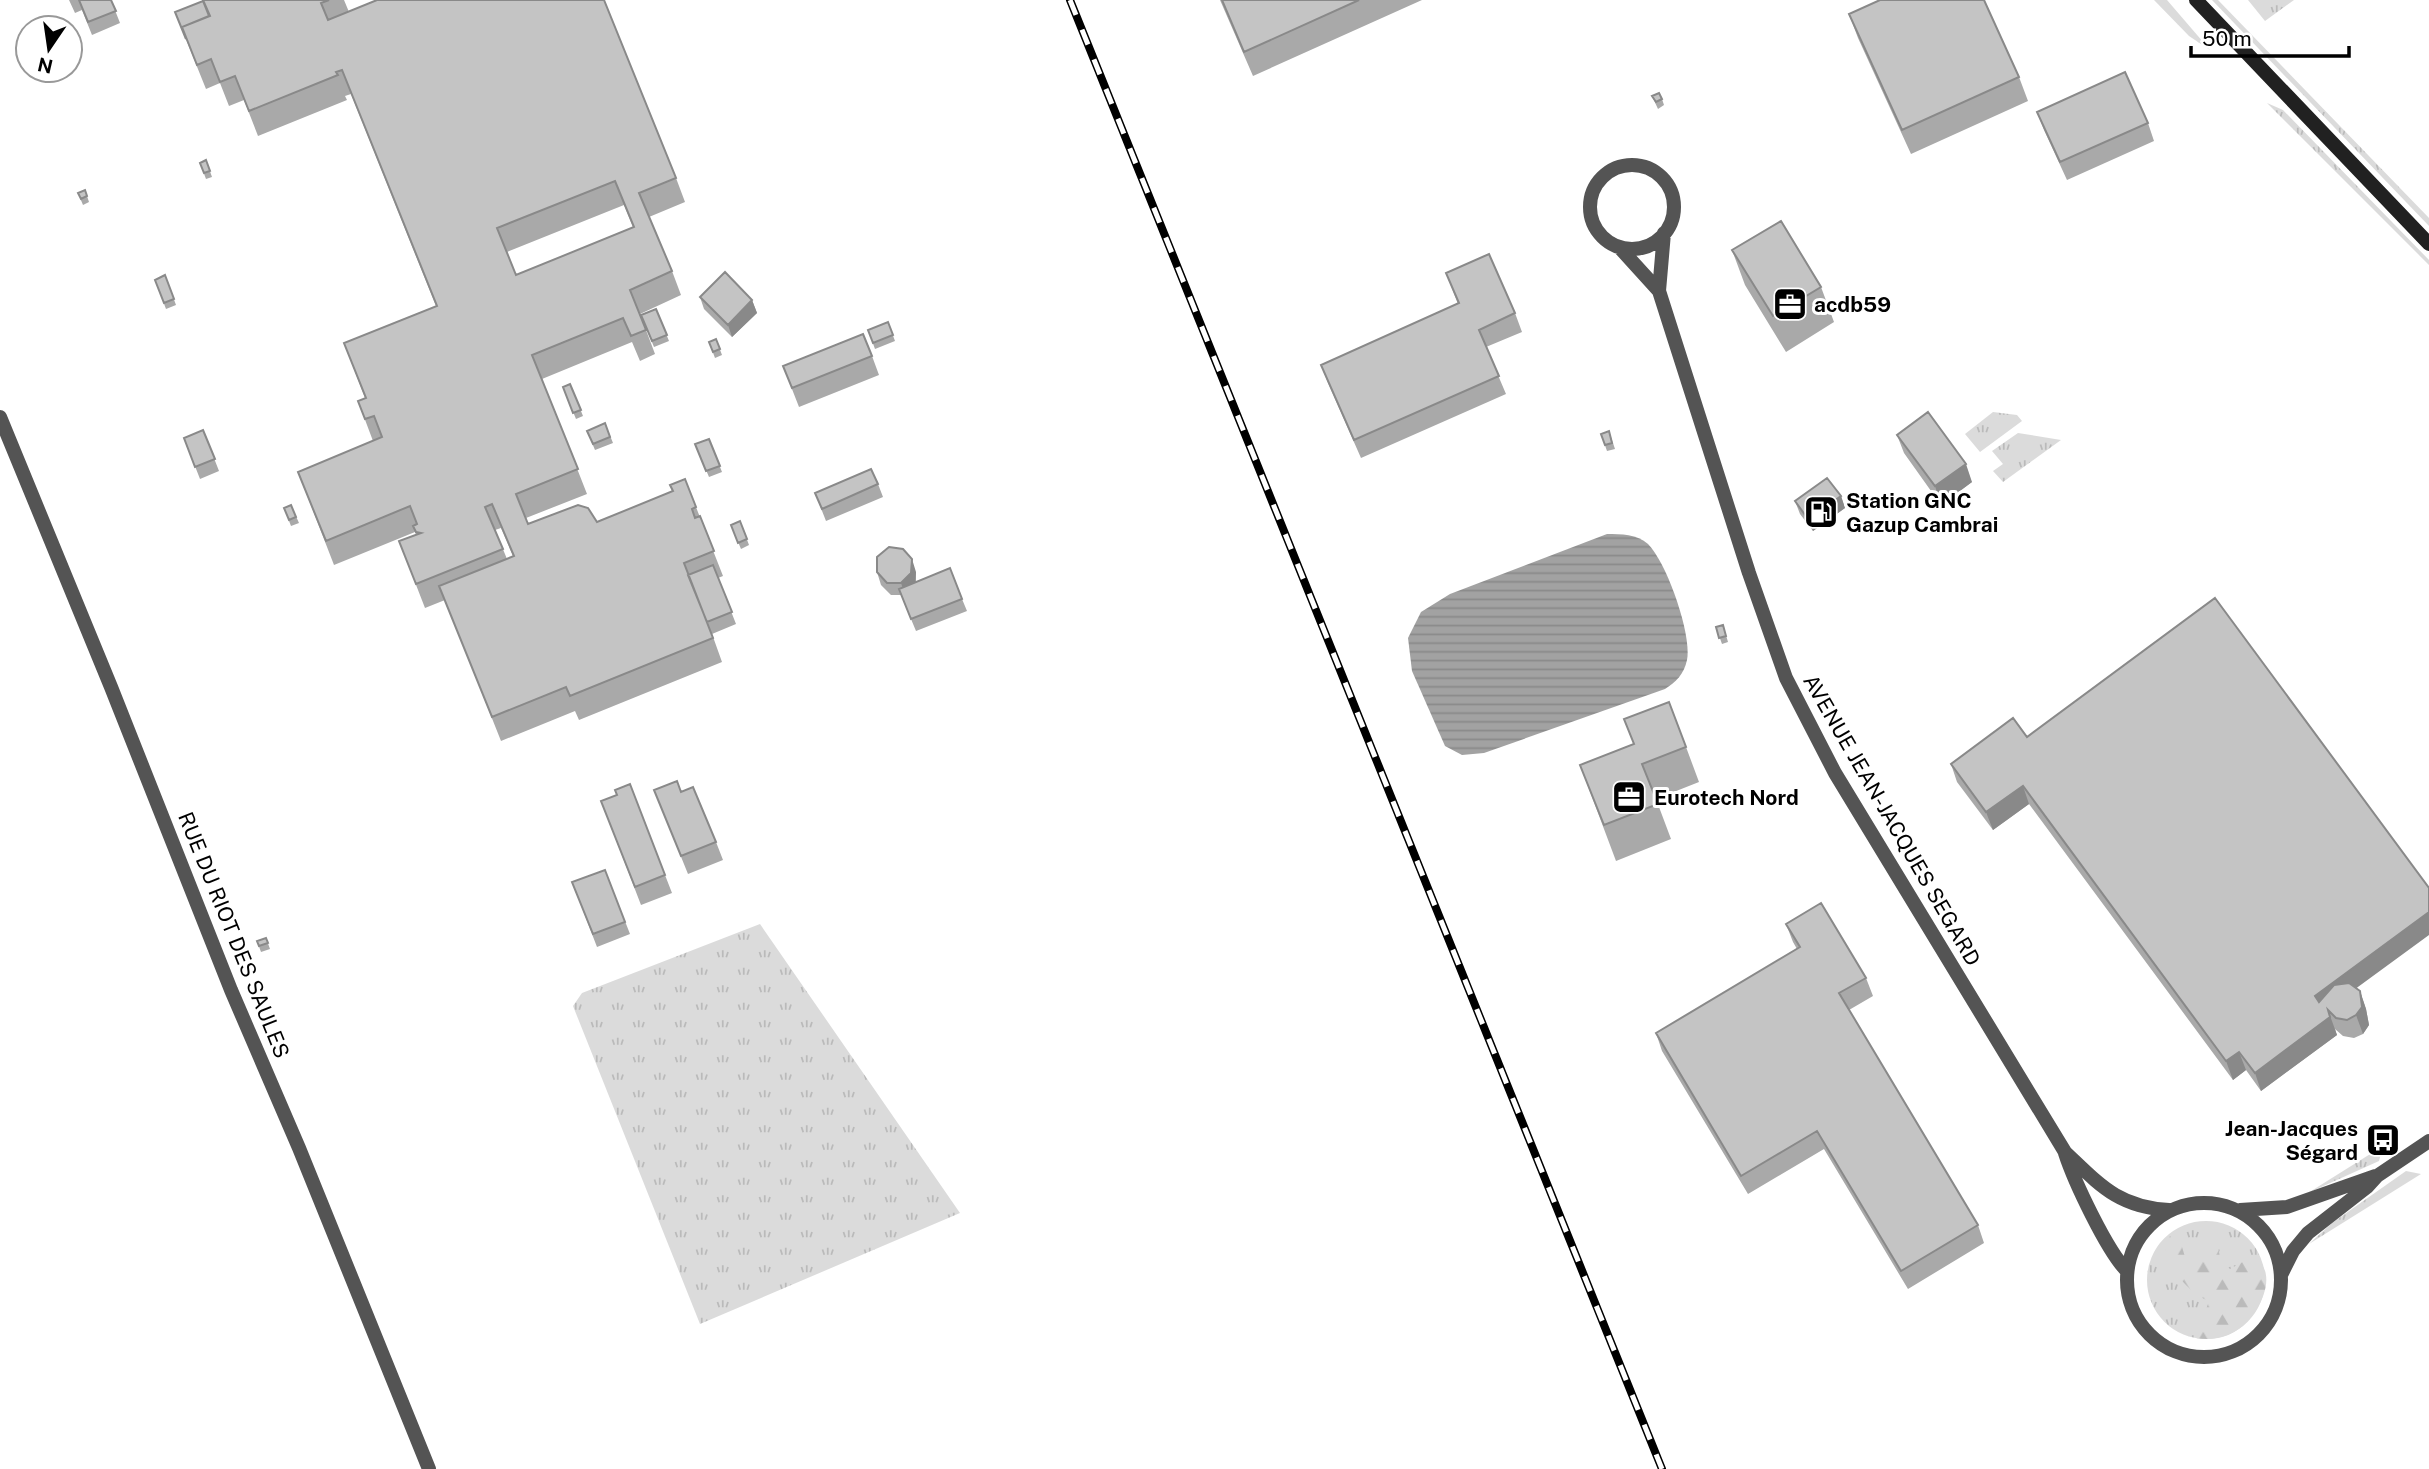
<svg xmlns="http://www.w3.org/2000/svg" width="2429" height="1469" viewBox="0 0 2429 1469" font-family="'Public Sans',sans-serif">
	<defs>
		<pattern id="grass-tufts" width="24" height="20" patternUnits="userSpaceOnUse" patternTransform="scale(1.75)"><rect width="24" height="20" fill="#dbdbdb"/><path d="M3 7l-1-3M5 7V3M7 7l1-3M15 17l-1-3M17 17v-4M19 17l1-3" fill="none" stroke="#bababa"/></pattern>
		<pattern id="forest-firs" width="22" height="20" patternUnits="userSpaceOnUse" patternTransform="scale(1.75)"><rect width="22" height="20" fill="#dbdbdb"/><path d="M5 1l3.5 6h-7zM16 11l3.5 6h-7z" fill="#bababa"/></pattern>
		<pattern id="water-rules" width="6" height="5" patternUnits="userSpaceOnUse" patternTransform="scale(1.75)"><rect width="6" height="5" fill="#a2a2a2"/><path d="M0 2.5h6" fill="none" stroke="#8a8a8a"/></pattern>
	</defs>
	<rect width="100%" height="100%" fill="#fff"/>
	<!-- grass -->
	<path fill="url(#grass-tufts)" d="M2154,0H2167L2210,50L2189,36Z
		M2212,0H2218L2429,218V226Z
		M2248,0H2294L2265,21Z
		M2267,103L2283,110L2429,260V265Z
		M1993,412L2017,415L2022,421L1980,452L1965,434Z
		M2018,433L2061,440L2003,482L1993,471L2003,464L1992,451Z
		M760,924L960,1213L700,1324L573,1006L582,993Z
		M2383,1146L2379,1161L2308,1193Z
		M2406,1171L2421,1174L2309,1244L2332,1223Z
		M2147 1280a59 59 0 1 1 118 0a59 59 0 1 1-118 0Z"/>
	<!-- forest -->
	<path fill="url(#forest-firs)" d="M2170,1236L2180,1240L2185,1257L2195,1262L2206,1256L2205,1249L2210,1240L2217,1242L2221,1262L2230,1269L2253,1256C2283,1274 2256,1320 2234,1332C2222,1339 2210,1340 2196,1338L2209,1301C2192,1296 2165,1266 2165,1246Z"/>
	<!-- water -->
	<path fill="url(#water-rules)" d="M1607,534C1621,534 1637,534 1648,544C1667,563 1692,635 1687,660C1684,674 1676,682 1665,689L1484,753L1462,755L1445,746L1412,671L1408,638L1421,612L1450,594Z"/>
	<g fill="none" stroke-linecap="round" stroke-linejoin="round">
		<!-- street -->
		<path stroke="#545454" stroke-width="14" d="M1590 207a42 42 0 1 1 84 0a42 42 0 1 1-84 0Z
			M1664,233L1659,291L1749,573L1786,678L1835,773L2065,1152C2100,1185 2118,1207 2169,1210
			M1619,247L1659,291
			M0,417L111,687L231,990L299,1148L429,1469
			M2065,1153C2074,1181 2107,1251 2127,1271
			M2127 1280a77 77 0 1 1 154 0a77 77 0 1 1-154 0Z
			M2240,1210L2287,1207L2375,1176
			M2282,1273L2293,1251L2308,1233L2367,1187L2377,1176L2429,1141"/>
		<!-- secondary -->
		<path stroke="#212121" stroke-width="14" d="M2196,0L2429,244"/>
		<!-- rail casing -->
		<g stroke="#000" stroke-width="8">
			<path id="rail" d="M1070,0L1662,1469"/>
		</g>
		<!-- rail -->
		<use href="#rail" stroke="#fff" stroke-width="5" stroke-dasharray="16" stroke-linecap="butt"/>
	</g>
	<!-- wall -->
	<path fill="#a9a9a9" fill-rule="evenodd" d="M69,0H111L120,23L92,35L82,10L75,13Z
		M202,0H344L349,12L676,178L685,202L649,217L672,271L681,295L640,314L655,354L640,361L632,342L542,379L587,494L526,518L528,524L597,522L672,491L685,479L723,576L718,578L736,624L712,634L722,662L579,720L575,711L501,741L445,600L425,608L399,541L416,535L415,532L334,565L298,472L373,441L358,401L365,398L344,343L436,306L351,94L345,96L347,100L258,136L244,100L229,106L220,83L206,89L175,12L203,1ZM624,205L633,227L516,275L507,252ZM501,528L513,556L507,559L495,530Z
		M1220,0H1422L1253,76Z
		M1849,14L2019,77L2028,101L1911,154L1858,38Z
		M1652,96L1662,99L1664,105L1658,109Z
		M2037,112L2148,123L2154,141L2067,180L2044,130Z
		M206,160L212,177L206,179L200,163Z
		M85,190L89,202L83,205L78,193Z
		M1732,250L1821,287L1834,322L1786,352L1745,285Z
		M1446,273L1515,313L1522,332L1486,347L1506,394L1361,458L1328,383L1321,365L1458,304Z
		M165,275L176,305L166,309L155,280Z
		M700,297L752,300L757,313L732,337L704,309Z
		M656,309L669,341L654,347L641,315Z
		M888,322L895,341L875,349L868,330Z
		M716,339L722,355L715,358L709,342Z
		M872,356L879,375L799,407L783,366Z
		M570,384L583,416L576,419L563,387Z
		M605,423L613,443L595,450L587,431Z
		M203,430L219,471L200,479L184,438Z
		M1609,431L1615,449L1607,451L1601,434Z
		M1897,435L1972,482L1941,505L1904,453Z
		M709,439L722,472L709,477L695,444Z
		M878,484L883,497L826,521L815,493Z
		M1841,496L1845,508L1813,531L1800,514L1795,501Z
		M291,505L299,523L291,526L284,508Z
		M740,521L749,545L741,549L731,525Z
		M877,572H916V582L962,599L967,611L916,631L901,595H891L881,585Z
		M1723,625L1728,642L1722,644L1716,627Z
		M2027,737L2360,991L2366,1009L2369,1025L2363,1034L2354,1038L2343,1036L2335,1029L2337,1035L2261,1091L2246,1070L2233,1080L2029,804L1993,830L1957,782L1951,764Z
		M1633,744L1686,747L1699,782L1656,799L1671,839L1616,861L1580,765Z
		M654,790L681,792L716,842L723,860L688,874Z
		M601,801L665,875L672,893L641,905Z
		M605,870L630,934L597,947L572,882Z
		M1786,924L1866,978L1873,996L1849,1010L1978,1225L1984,1243L1908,1289L1824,1149L1748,1194L1662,1051L1656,1033L1797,949L1793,942Z
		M266,938L270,949L261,952L257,941Z"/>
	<!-- shaded-wall -->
	<path fill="#898989" d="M752,300L757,313L732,337L728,325Z
		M1966,464L1972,482L1941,505L1935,486Z
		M1841,496L1845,508L1813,531L1808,519Z
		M912,559L916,572L915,586L905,595L901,583Z
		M2023,786L2029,804L1993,830L1986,812Z
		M2429,912V935L2321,1014L2315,996Z
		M2360,991L2366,1009L2369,1025L2363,1034L2356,1015Z
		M2328,1010L2337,1035L2261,1091L2255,1073Z
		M2239,1052L2246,1070L2233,1080L2226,1061Z"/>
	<!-- building -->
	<path fill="#c4c4c4" stroke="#898989" stroke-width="2" fill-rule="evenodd" d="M79,0H111L116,11L88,22Z
		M203,0H329L321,3L328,20L377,0H604L676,178L639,193L672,271L630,290L646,330L631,336L623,318L532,355L578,469L516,494L528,524L578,505L588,508L597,522L673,491L670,485L685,479L696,507L692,509L695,518L700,516L714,551L684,563L713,638L570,696L566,687L492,717L439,586L514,556L492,504L485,507L503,549L416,584L399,541L421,533L416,532L413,526L417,524L410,506L326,541L298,472L382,437L374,416L365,419L358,401L366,398L344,343L437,306L342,70L336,72L338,75L249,111L235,76L220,82L211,59L197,65L182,27L210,16ZM615,181L634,227L516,275L497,228Z
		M1222,0H1359L1244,52Z
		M1880,0H1984L2019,77L1902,130L1849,14Z
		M203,1L209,16L182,27L186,39L175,12Z
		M2125,72L2148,123L2060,162L2037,112Z
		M1659,93L1662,99L1656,102L1652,96Z
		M206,160L210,171L204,173L200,163Z
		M85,190L87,196L81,199L78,193Z
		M1781,221L1821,287L1773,316L1732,250Z
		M1489,254L1515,313L1479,330L1499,376L1354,440L1321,365L1459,303L1446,273Z
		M725,272L752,300L728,325L700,297Z
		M165,275L174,299L164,303L155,280Z
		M656,309L667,335L652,341L641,315Z
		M888,322L893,335L873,343L868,330Z
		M863,334L872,356L792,388L783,366Z
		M716,339L720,349L713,352L709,342Z
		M570,384L581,410L573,413L563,387Z
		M1928,412L1966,464L1935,486L1897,435Z
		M605,423L610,437L593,444L587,431Z
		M203,430L215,459L195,467L184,438Z
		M1609,431L1612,443L1605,445L1601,434Z
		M709,439L720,466L706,471L695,444Z
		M871,469L878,484L822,509L815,493Z
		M1827,478L1841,496L1808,519L1795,501Z
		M291,505L296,517L289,520L284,508Z
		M740,521L747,539L738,543L731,525Z
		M889,547L903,549L912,559L911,573L901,583H887L877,572V557Z
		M713,565L732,612L707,622L688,575Z
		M950,568L962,599L911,619L899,589Z
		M2215,598L2429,888V912L2315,996L2319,1002L2334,985L2349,983L2360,991L2362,1007L2356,1015L2347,1020L2336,1018L2328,1010L2330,1017L2255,1073L2239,1052L2226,1061L2023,786L1986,812L1951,764L2013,718L2027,737Z
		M1723,625L1726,636L1719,638L1716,627Z
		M1669,702L1686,747L1642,764L1658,804L1604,825L1580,765L1634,744L1624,719Z
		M677,781L681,792L693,787L716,842L681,856L654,790Z
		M630,784L665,875L635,887L601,801L617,795L615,790Z
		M605,870L625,922L593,934L572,882Z
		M1821,903L1866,978L1839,993L1978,1225L1901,1271L1817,1131L1741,1176L1656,1033L1800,947L1786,924Z
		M266,938L268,943L259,946L257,941Z"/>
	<!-- icons -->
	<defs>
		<g id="office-square" transform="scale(1.75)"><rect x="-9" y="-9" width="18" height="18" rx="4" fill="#000" stroke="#fff"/><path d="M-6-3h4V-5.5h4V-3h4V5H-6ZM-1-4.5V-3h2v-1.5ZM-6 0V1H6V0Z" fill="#fff"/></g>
		<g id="fuel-square" transform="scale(1.75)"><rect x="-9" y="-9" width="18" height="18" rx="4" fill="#000" stroke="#fff"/><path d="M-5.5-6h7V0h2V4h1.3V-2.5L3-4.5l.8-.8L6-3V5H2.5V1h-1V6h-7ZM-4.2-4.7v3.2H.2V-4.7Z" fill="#fff"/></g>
		<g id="bus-square" transform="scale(1.75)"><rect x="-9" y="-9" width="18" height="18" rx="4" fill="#000" stroke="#fff"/><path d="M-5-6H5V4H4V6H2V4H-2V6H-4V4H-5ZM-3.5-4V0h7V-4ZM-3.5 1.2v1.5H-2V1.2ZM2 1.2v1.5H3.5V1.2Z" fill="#fff"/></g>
	</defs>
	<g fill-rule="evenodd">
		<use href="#office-square" x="1790" y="304"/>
		<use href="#fuel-square" x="1821" y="512"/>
		<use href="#office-square" x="1629" y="797"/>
		<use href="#bus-square" x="2383" y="1140"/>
	</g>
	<g text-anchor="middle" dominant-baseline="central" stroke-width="6" stroke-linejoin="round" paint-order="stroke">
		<!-- poi labels -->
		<g font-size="21" font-weight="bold" fill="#000" stroke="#fff" text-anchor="start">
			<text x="1814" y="304">acdb59</text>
			<text x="1846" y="500">Station GNC<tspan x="1846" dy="24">Gazup Cambrai</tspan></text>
			<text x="1654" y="797">Eurotech Nord</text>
			<text x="2358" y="1128" text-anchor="end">Jean-Jacques<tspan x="2358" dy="24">Ségard</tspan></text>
		</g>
		<!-- street labels -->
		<g font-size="21" fill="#000" stroke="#fff">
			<text transform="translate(1892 820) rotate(60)">AVENUE JEAN-JACQUES SEGARD</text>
			<text transform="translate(234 935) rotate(68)">RUE DU RIOT DES SAULES</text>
		</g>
	</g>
	<!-- north arrow -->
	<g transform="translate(49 49) rotate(193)"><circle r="33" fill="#ffffff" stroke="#999999" stroke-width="2"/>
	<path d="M0-5L12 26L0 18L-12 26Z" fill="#000000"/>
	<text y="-10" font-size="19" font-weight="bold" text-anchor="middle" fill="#000000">N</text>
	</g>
	<!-- scale -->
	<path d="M2191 46v10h158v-10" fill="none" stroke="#000000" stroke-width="3.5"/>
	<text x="2202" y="46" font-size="21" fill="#000000" stroke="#ffffff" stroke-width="5" paint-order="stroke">50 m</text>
</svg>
